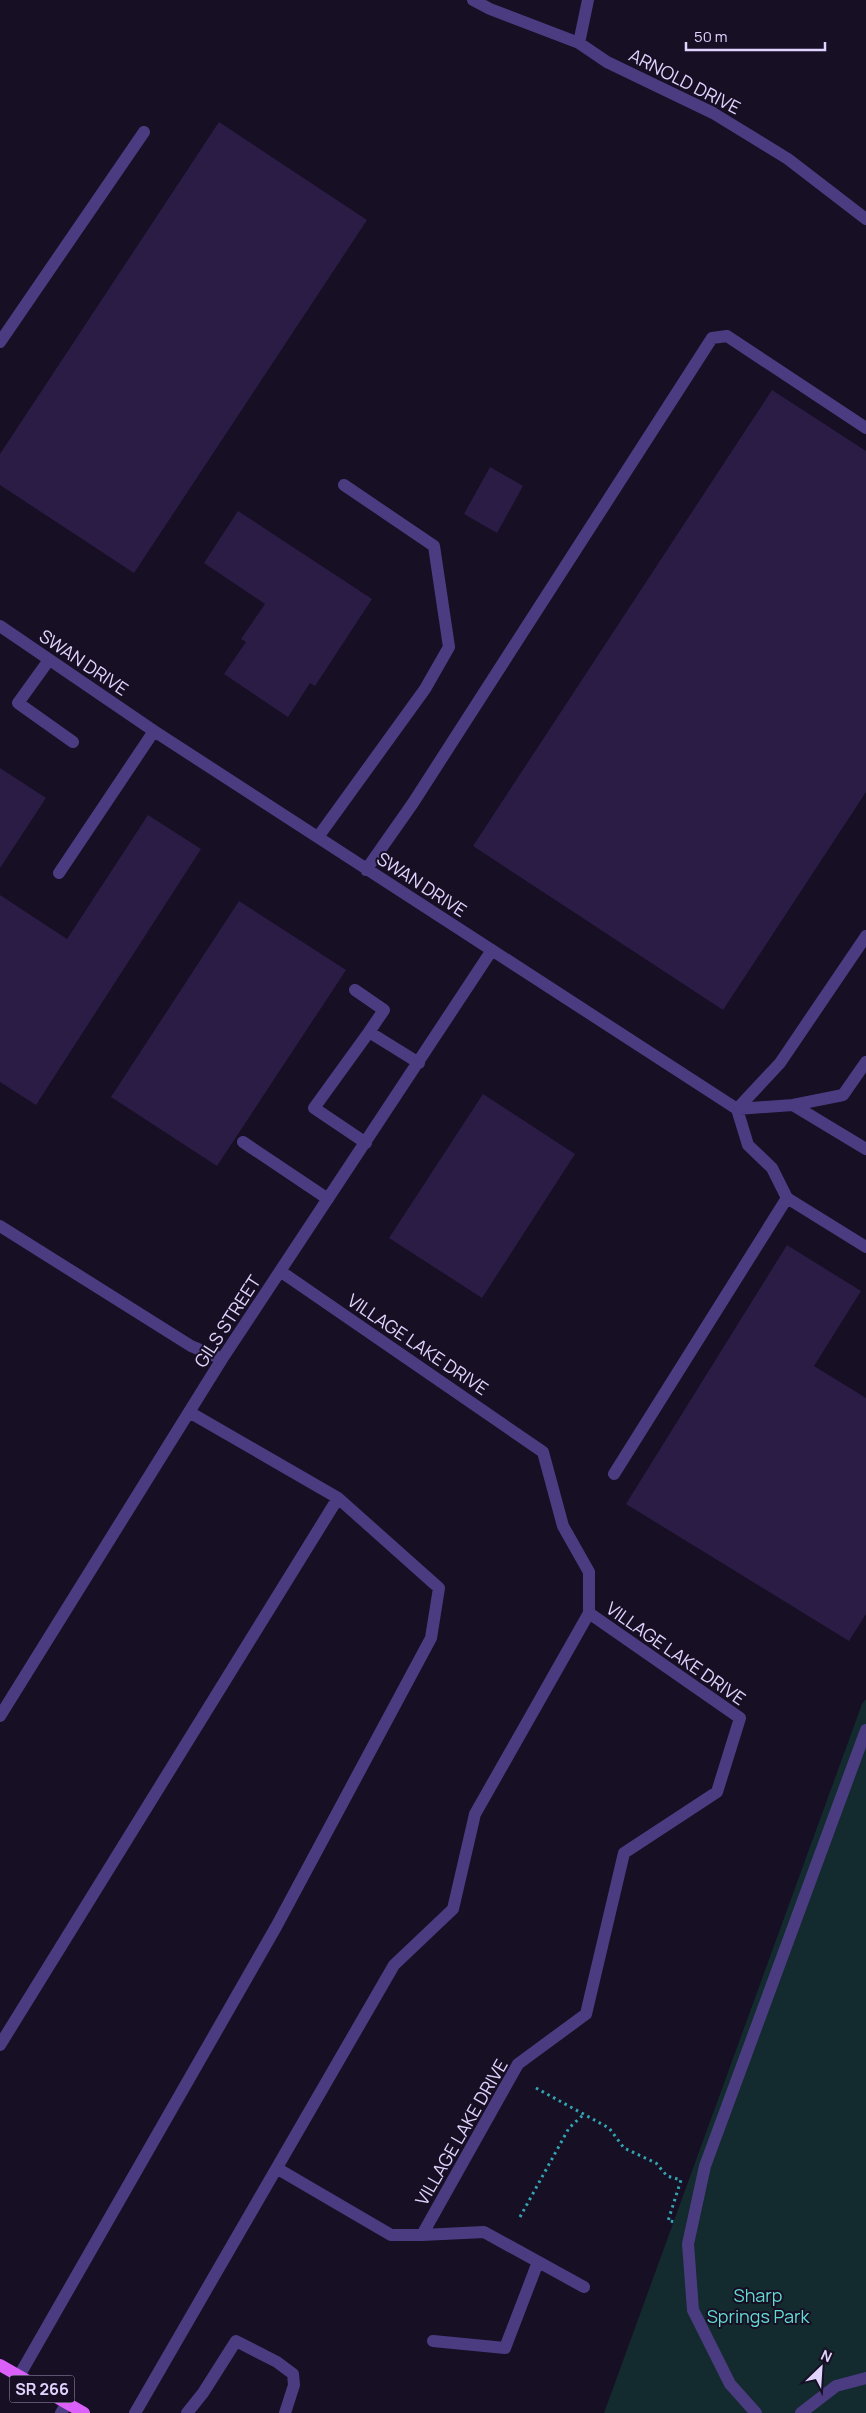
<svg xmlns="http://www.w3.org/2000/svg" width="866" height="2413" viewBox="0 0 866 2413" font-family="Manrope,sans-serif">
	<rect width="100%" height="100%" fill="#170f24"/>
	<!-- green -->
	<path fill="#132a2e" d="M866,1699V2413H604L862,1704Z"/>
	<!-- building -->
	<path fill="#2b1c45" d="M219,122L367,220L134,573L0,485V454Z
		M772,390L866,451V792L723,1010L473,846Z
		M490,467L523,486L497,533L464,514Z
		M238,511L372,599L315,686L310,683L288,717L224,674L246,642L241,639L265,604L204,563Z
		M0,768L46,798L0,868Z
		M148,815L201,849L36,1105L0,1082V895L67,939Z
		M239,901L346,970L217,1166L111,1097Z
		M483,1094L575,1154L482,1298L389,1238Z
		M787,1245L861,1291L814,1366L866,1398V1614L849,1641L626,1504Z"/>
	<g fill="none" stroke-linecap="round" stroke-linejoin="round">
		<!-- path -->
		<path stroke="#33a4b2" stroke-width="3" stroke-dasharray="2.5 4" stroke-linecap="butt" d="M536,2088L609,2128L624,2148L656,2163L667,2176L681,2180L668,2221L677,2222
			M520,2217L569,2128L583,2115"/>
		<!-- minor -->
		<path stroke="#4b3c82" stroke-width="12" d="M473,0L490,9L579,43L607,62L713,113L788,159L866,219
			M579,43L588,0
			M0,342L144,132
			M0,626L154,731L737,1109L793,1105L843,1095L866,1062
			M49,660L18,703L73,742
			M318,837L425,689L449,647L434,546L344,485
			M366,870L413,803L712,338L727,336L866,428
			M59,873L154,731
			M866,936L780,1063L737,1109L748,1145L772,1168L787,1198L866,1247
			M355,990L384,1010L369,1032
			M793,1105L866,1149
			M243,1142L328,1199
			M366,1143L314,1108L369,1032L419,1063
			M0,1226L191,1346L222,1359
			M280,1271L543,1452L563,1526L589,1572V1613L740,1718L717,1792L624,1853L586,2014L518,2064L422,2235L484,2232L584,2287
			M614,1474L787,1198
			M0,1716L222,1359L492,950
			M0,2045L338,1498
			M278,2169L391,2235H422
			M433,2341L505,2348L538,2262
			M19,2376L276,1927L431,1638L439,1588L338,1498L189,1412
			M61,2413L67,2403
			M135,2413L394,1965L453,1909L475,1814L589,1613
			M187,2413L203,2393L236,2341L277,2362L293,2374L294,2385L285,2413
			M756,2413L730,2384L693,2310L688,2244L705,2166L866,1730
			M801,2413L836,2386L866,2378"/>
		<!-- major -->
		<path stroke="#db5ff9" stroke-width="12" d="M0,2365L84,2413"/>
	</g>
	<g text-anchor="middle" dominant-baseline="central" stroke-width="4" stroke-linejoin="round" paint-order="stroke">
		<!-- shield labels -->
		<rect fill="#170f24" stroke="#a499bd" stroke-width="1" x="9.5" y="2375.5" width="65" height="27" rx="4"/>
		<g font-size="16" font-weight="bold" fill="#e0d4fe">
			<text x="42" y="2389">SR 266</text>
		</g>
		<!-- street labels -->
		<g font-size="18" fill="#e0d4fe" stroke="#170f24">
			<text transform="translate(685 81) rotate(27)">ARNOLD DRIVE</text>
			<text transform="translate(84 662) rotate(34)">SWAN DRIVE</text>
			<text transform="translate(422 884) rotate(33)">SWAN DRIVE</text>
			<text transform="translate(227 1321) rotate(-57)">GILS STREET</text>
			<text transform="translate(418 1344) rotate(34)">VILLAGE LAKE DRIVE</text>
			<text transform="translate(676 1653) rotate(35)">VILLAGE LAKE DRIVE</text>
			<text transform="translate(461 2132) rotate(-60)">VILLAGE LAKE DRIVE</text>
		</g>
		<!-- park labels -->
		<g font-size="18" fill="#62dbd3" stroke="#170f24">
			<text x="758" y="2295">Sharp<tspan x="758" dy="21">Springs Park</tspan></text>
		</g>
	</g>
	<!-- north arrow -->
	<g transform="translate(821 2368) rotate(25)" stroke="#170f24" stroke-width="4" paint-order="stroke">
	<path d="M0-4L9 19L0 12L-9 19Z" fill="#e0d4fe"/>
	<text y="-8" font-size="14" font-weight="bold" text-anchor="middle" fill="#e0d4fe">N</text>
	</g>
	<!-- scale -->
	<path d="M686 42v8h139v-8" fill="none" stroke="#e0d4fe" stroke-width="2.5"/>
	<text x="694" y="42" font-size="15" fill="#e0d4fe" stroke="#170f24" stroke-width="4" paint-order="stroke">50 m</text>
</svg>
